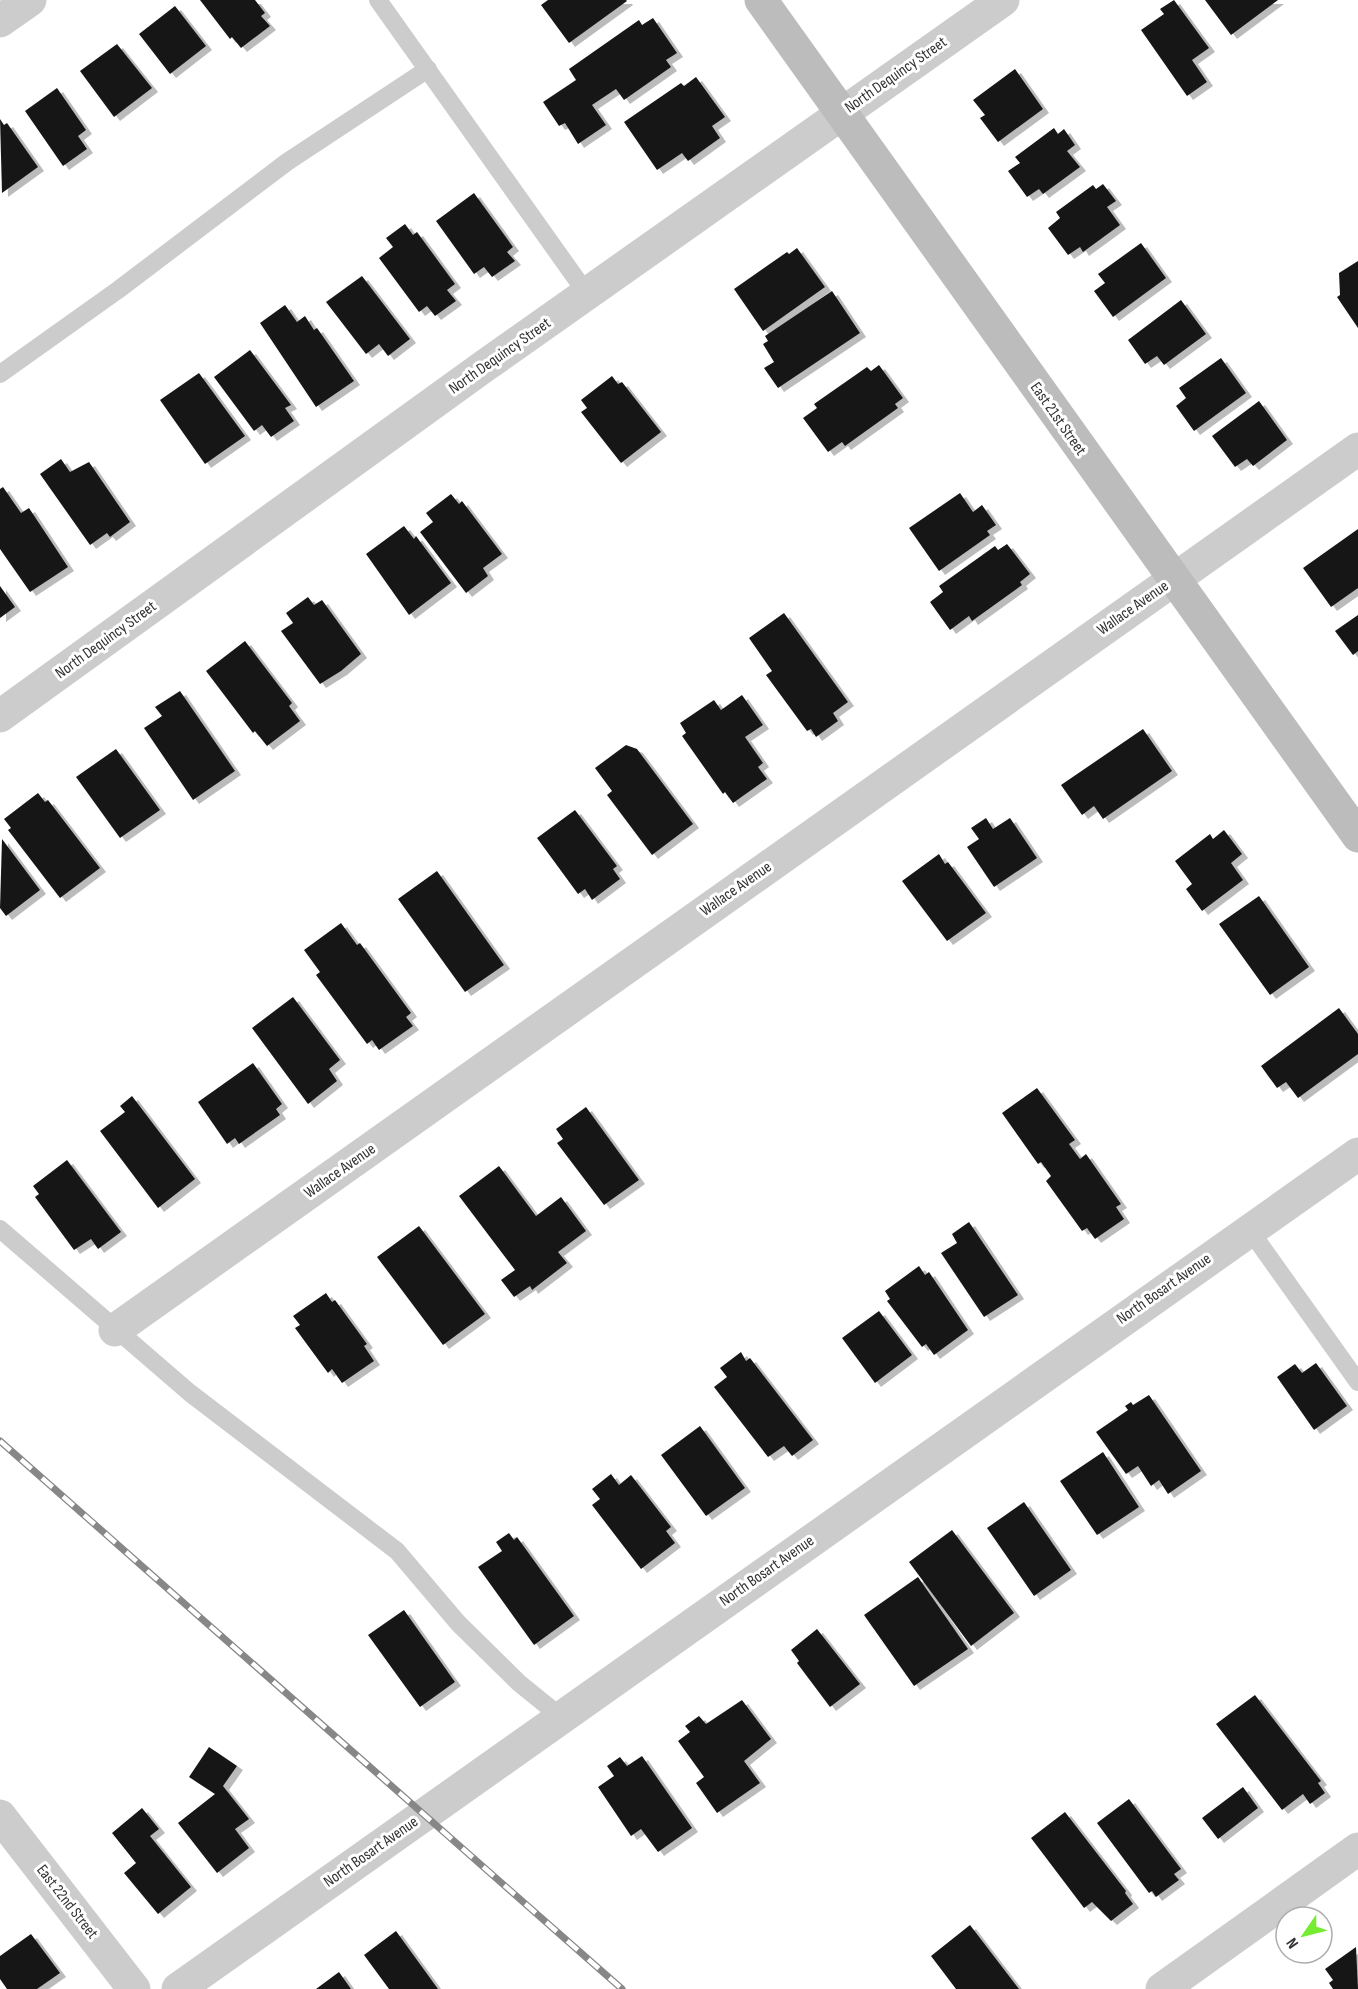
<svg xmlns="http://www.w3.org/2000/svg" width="1358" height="1989" viewBox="0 0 1358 1989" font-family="'Sofia Sans Condensed',sans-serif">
	<defs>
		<filter id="shadow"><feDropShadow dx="6" dy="4" stdDeviation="0" flood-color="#0004"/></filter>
	</defs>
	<rect width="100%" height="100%" fill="#fff"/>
	<!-- building -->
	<path fill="#191919" filter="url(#shadow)" d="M200,0H255L265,13L261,16L270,26L241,48L232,37L230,39Z
		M548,0H626L627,1L569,43L541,5Z
		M1174,0L1209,48L1192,60L1207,82L1187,96L1141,30L1164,14L1160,9Z
		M1205,0H1278L1231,35Z
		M175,6L206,46L170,74L139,34Z
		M653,18L677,53L666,60L671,67L624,100L616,89L592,105L606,125L578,144L565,123L559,126L543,102L576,80L569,69L639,20L642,25Z
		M117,44L152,88L114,117L80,71Z
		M1015,69L1043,109L998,142L980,118L985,115L973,100Z
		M696,77L725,117L712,126L720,138L688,161L682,153L657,170L624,122L681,83L684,86Z
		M57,88L86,130L78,136L87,149L63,166L25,111Z
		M0,119L4,125L7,123L38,167L2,193Z
		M1054,128L1058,134L1064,129L1075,145L1067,151L1080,167L1043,194L1039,189L1027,197L1008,171L1020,163L1015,157Z
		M1103,184L1116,201L1107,207L1120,225L1083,252L1080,247L1068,255L1048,228L1060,218L1056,212L1093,185L1096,189Z
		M474,193L513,247L507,252L515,261L492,277L484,267L474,274L436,221Z
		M405,224L413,235L417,232L455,284L447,290L456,301L435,316L427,306L419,312L379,258L393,247L386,238Z
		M1141,243L1166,278L1113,317L1094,291L1105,283L1098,274Z
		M797,248L825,287L763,331L734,289L787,252L789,254Z
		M1358,261V328L1337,297L1340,295L1339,273Z
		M362,276L410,339L388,356L379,344L366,354L326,302Z
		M832,291L860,333L778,388L764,368L774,362L763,344L768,341L765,336Z
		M1181,300L1206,334L1164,365L1157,356L1145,364L1128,340Z
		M285,305L297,322L305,316L314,330L317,328L354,381L316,407L260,323Z
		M250,350L291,405L285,408L294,421L271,437L262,425L254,431L214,377Z
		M1221,358L1246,393L1194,431L1176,406L1186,398L1179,388Z
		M879,365L903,398L895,404L898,408L845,446L842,442L828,452L803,418L817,408L814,404L867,367L871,371Z
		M199,373L245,436L205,464L160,400Z
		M612,376L618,384L622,382L661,432L621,463L581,412L587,408L581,400Z
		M1259,401L1287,440L1253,466L1247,459L1235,467L1212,436Z
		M61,459L70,472L89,462L130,522L110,537L107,533L90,545L40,474Z
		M3,487L21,513L29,508L68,567L30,592L0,549V489Z
		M960,493L973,512L982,505L996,525L987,531L990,535L939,571L909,528Z
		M451,494L459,504L462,501L502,554L483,568L488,576L466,593L420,532L433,522L426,513Z
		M404,526L414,539L416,536L451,583L409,615L366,554Z
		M1358,529V588L1331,607L1303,568Z
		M1007,544L1030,574L1020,582L1022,585L972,621L969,616L950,630L930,602L943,592L939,586L995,546L998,550Z
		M0,586L15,607L0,618Z
		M308,597L314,605L322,600L361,654L341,671L320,684L281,631L293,623L286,613Z
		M784,613L848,702L833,713L838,721L816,737L811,729L807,731L766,675L772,671L749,638Z
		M1358,615V651L1353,655L1335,631Z
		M245,641L292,703L289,706L300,721L267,746L255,731L253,733L206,671Z
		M180,691L235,771L193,800L144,728L162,716L155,707Z
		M742,695L763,725L745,737L763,763L758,767L767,779L733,803L725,792L723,794L682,736L686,733L680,723L714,700L721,710Z
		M1143,729L1172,771L1103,819L1094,806L1082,815L1061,785Z
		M626,745L637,749L693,824L652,855L607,795L612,791L595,768Z
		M116,749L160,810L120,838L76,777Z
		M38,793L45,802L48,800L100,868L60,898L8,830L11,828L4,819Z
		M575,810L617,866L613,869L620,879L592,900L585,889L578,894L537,838Z
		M986,818L993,829L1010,818L1037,858L994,887L967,847L979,839L971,828Z
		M1224,830L1242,854L1231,863L1243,880L1202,911L1186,889L1192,884L1175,861L1210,834L1213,839Z
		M2,839L40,890L6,916L0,908Z
		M939,854L945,864L948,862L986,913L947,941L902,881Z
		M437,871L504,965L465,992L398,899Z
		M1259,896L1309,967L1270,995L1219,924Z
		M341,923L357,945L360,943L411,1013L406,1017L413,1026L379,1050L372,1040L367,1044L316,975L320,972L304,950Z
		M293,997L340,1060L329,1069L337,1081L308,1104L252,1028Z
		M1339,1008L1358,1034V1054L1298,1098L1286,1082L1277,1088L1261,1066Z
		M253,1063L282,1104L276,1109L280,1115L239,1144L235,1138L227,1144L198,1102Z
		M1037,1088L1075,1140L1069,1144L1080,1159L1086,1154L1121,1204L1116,1207L1124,1219L1095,1239L1087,1228L1082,1231L1046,1181L1051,1176L1041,1162L1038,1164L1002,1113Z
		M132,1096L195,1179L158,1208L100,1131L125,1112L120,1106Z
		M586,1107L639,1180L604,1205L557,1143L563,1139L556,1129Z
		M67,1160L121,1232L98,1249L91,1239L74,1250L35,1197L39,1194L33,1186Z
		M499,1166L536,1216L561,1197L586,1231L558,1252L567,1263L532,1290L530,1286L514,1297L501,1280L515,1270L459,1196Z
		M969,1222L1018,1295L984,1317L941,1253L957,1243L952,1234Z
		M419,1226L485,1314L443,1345L377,1257Z
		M919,1266L925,1275L929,1272L968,1330L934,1355L926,1344L922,1347L887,1301L890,1299L885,1291Z
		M326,1293L332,1302L335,1300L367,1344L364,1346L374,1361L342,1383L332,1369L328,1373L295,1328L300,1325L293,1316Z
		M879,1311L912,1355L875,1383L842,1338Z
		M741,1352L746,1361L750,1358L813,1440L792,1456L784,1446L768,1457L714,1387L727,1377L720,1368Z
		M1316,1363L1347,1406L1314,1430L1277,1377L1295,1364L1302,1373Z
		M1149,1395L1201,1471L1168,1494L1159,1480L1151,1486L1138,1466L1126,1474L1096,1432L1128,1410L1125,1406L1131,1402L1133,1405Z
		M700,1426L745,1488L706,1516L661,1455Z
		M1103,1452L1139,1507L1097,1535L1060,1481Z
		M611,1474L619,1485L631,1475L671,1527L666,1531L675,1543L641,1569L592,1505L600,1499L592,1489Z
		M1024,1502L1071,1570L1034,1596L987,1528Z
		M952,1530L1014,1613L971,1646L909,1562Z
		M509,1533L514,1540L517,1537L574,1616L534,1645L478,1567L502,1551L496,1542Z
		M918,1577L968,1649L914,1686L864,1615Z
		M404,1610L455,1682L420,1707L368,1635Z
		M817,1629L860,1684L830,1707L797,1663L799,1661L791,1650Z
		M1255,1695L1321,1781L1318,1783L1325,1793L1310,1804L1303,1794L1282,1810L1216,1724Z
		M742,1700L771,1739L744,1761L760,1783L717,1813L696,1783L704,1777L678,1741L690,1732L685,1726L699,1716L706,1724Z
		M209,1747L237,1766L223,1786L249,1819L235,1829L249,1848L217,1873L178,1823L215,1794L189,1777Z
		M642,1756L692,1828L658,1852L641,1829L631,1836L598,1787L614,1776L607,1766L620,1757L627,1766Z
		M1243,1787L1258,1808L1218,1839L1202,1818Z
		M1129,1799L1181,1869L1174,1874L1179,1880L1156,1897L1152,1891L1149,1893L1097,1823Z
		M142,1808L159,1829L150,1836L191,1887L158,1914L124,1873L136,1863L112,1833Z
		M1065,1812L1126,1891L1125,1893L1133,1904L1111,1921L1092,1902L1084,1908L1031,1838Z
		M970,1925L1019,1989H956L931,1956Z
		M396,1931L438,1989H389L364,1955Z
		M31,1934L60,1973L37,1989H7L0,1979V1956Z
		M1356,1947L1358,1989H1333L1329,1983L1333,1980L1325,1969Z
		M339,1972L351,1989H316Z"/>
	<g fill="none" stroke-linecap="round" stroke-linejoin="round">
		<!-- service -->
		<path stroke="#ccc" stroke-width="18" d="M378,0L587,294
			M0,374L118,290L287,162L428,69
			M0,1229L190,1393L397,1551L458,1623L519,1683L561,1717
			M1249,1229L1358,1382"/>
		<!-- minor -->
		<path stroke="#ccc" stroke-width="33" d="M0,21L30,0
			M0,716L483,367L1003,0
			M115,1330L1358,449
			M0,1816L134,1989
			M178,1989L1358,1154
			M1162,1989L1358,1849"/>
		<!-- secondary -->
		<path stroke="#bcbcbc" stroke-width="33" d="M761,0L1358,836"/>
		<!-- rail casing -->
		<g stroke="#878787" stroke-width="7">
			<path id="rail" d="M0,1441L622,1989"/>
		</g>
		<!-- rail -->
		<use href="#rail" stroke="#fff" stroke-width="4.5" stroke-dasharray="14" stroke-linecap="butt"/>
	</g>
	<g text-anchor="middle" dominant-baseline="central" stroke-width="6" stroke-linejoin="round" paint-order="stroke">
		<!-- street labels -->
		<g font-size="16" fill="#323232" stroke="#fff">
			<text transform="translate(896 75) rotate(-35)">North Dequincy Street</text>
			<text transform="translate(500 356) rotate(-35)">North Dequincy Street</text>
			<text transform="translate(1058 419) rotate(55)">East 21st Street</text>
			<text transform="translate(1133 608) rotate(-35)">Wallace Avenue</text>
			<text transform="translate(106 640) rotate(-36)">North Dequincy Street</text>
			<text transform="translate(736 889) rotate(-35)">Wallace Avenue</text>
			<text transform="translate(340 1171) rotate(-35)">Wallace Avenue</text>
			<text transform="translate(1164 1289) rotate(-35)">North Bosart Avenue</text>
			<text transform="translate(767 1571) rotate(-35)">North Bosart Avenue</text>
			<text transform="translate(371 1852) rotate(-35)">North Bosart Avenue</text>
			<text transform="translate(67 1902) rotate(52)">East 22nd Street</text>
		</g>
	</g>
	<!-- north arrow -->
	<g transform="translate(1304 1935) rotate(235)"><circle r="28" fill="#ffffff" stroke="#adadad" stroke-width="1.5"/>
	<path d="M0-4.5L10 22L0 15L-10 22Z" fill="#75eb32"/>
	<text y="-9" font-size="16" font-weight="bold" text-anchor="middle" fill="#323232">N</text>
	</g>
</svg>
